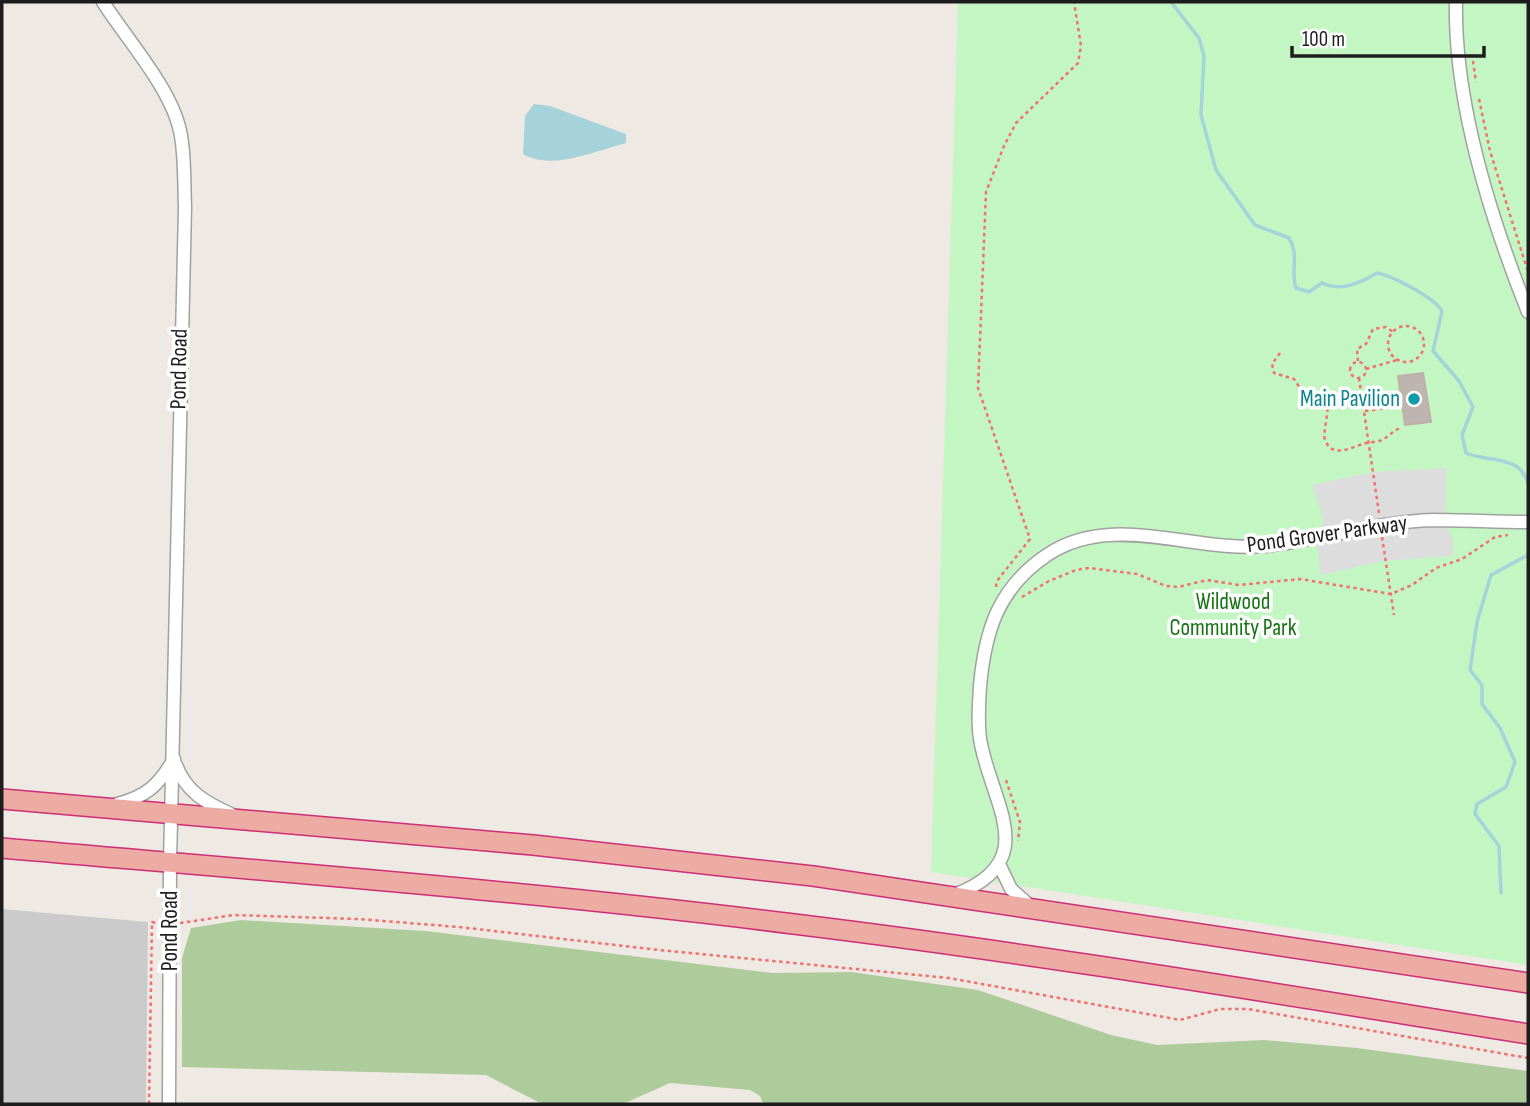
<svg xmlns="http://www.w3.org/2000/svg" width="1530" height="1106" viewBox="0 0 1530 1106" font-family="'Sofia Sans Condensed',sans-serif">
	<rect width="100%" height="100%" fill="#eee9e3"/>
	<!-- religious -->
	<path fill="#cbcbcb" d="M2,909L148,922L146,1104H2Z"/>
	<!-- forest -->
	<path fill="#aecb9b" d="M241,920L426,931L772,973L851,972L978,990L1111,1035L1157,1045L1264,1040L1357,1048L1528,1071V1104H763L760,1096L750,1090L670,1083L623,1104H542L486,1075L182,1067V958L191,928Z"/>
	<!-- park -->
	<path fill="#c3f6c2" d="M958,2H1528V965L931,872Z"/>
	<!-- parking -->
	<path fill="#ddd" d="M1446,468L1445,521L1453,540V556L1382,561L1321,575L1316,538L1324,520L1312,485L1374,472Z"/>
	<!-- water -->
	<path fill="#a6d3d9" d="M534,104L550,106L626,134V143C595,151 552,171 523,154L525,116Z"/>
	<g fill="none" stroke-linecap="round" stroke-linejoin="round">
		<!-- stream -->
		<path stroke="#a6d3d9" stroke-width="3.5" d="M1171,2L1199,38L1204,56L1201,115L1216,170L1255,225L1289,238C1300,256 1290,272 1296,288L1309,292L1322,283C1341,292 1360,283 1377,273C1393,276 1435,298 1442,311L1433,351L1459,381L1473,407L1462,435L1466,453C1489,463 1521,454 1528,484
			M1501,893L1499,846L1475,814L1477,804L1506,787L1515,762L1500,728L1482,704V685L1470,670L1477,622L1491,575L1528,555"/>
	</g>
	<!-- building -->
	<path fill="#beb5b0" stroke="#beafa7" stroke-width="2" d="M1423,373L1431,422L1405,425L1398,376Z"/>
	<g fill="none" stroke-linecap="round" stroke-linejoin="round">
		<!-- minor casing -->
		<g stroke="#a1a1a1" stroke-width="15">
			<path id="minor" d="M103,2C127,40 174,91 181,136C185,159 184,184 185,207L170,863L169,1104
				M1456,2C1454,102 1491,219 1528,312
				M176,765C186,792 206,803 231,814
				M117,804C146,797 159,785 174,759
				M999,864L1011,889L1030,906
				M954,895C1042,862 993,806 981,744C977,726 979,705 980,686C985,631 998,588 1047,555C1112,511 1194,553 1265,546C1321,540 1376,522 1433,520C1464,520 1497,522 1528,522"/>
		</g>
		<!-- trunk casing -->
		<g stroke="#ce2e75" stroke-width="22">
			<path id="trunk" d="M2,799L533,845L813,876L1528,983
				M2,848C266,871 531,891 794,924C1040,954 1284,995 1528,1034"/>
		</g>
		<!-- path -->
		<path stroke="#f17171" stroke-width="2.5" stroke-dasharray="3.5 3.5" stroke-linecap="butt" d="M1472,54L1476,82
			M1479,99L1490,151L1528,272
			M1388 344a18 18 0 1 1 36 0a18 18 0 1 1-36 0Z
			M1280,353L1272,364L1274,373L1294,379L1306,397L1328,407L1324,436C1330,461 1351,447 1366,443C1371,442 1377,442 1382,440C1390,436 1393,430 1401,428
			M1358,361L1357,349L1366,344L1373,329L1386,327L1393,332
			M1350 370a8 8 0 1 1 16 0a8 8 0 1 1-16 0Z
			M1366,369L1397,360
			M1359,378L1379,513
			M1365,411L1399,406
			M1382,537L1394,615
			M996,587L997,581L1030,539L978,388L986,192L1004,146L1016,123L1078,63L1081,46L1074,2
			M1022,597L1049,581L1076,570L1089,568L1137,574L1166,586L1178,587L1207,580L1239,585L1300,579L1391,594L1412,585L1436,568L1462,559L1495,537L1508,535
			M1006,780L1020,822L1018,841
			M180,923L234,915L358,919L459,927L659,950L949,978L1180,1020L1220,1009H1248L1528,1058
			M149,1104L152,922L156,923"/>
		<!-- minor -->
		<use href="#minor" stroke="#fff" stroke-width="12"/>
		<!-- trunk -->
		<use href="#trunk" stroke="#ecaca4" stroke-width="19"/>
	</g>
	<!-- markers -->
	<circle fill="#0f9aa8" stroke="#fff" stroke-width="2.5" cx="1414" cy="399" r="7"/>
	<g text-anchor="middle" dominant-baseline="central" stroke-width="7" stroke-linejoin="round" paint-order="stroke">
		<!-- street labels -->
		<g font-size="23" fill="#1d1d1d" stroke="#fff">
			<text transform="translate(179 369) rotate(-89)">Pond Road</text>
			<text transform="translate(1327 534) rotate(-8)">Pond Grover Parkway</text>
			<text transform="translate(170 931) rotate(-90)">Pond Road</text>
		</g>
		<!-- culture labels -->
		<g font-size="23" fill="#0d838f" stroke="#fff" text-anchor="end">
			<text x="1400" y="399">Main Pavilion</text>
		</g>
		<!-- park labels -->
		<g font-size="23" fill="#147412" stroke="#fff">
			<text x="1233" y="602">Wildwood<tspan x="1233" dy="26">Community Park</tspan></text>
		</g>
	</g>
	<!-- border -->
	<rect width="1530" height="1106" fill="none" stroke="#1d1d1d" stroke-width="7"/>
	<!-- scale -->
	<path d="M1292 46v10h192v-10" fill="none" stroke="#1d1d1d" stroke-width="3.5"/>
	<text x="1302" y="46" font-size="21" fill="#1d1d1d" stroke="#ffffff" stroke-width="5" paint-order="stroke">100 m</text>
</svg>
